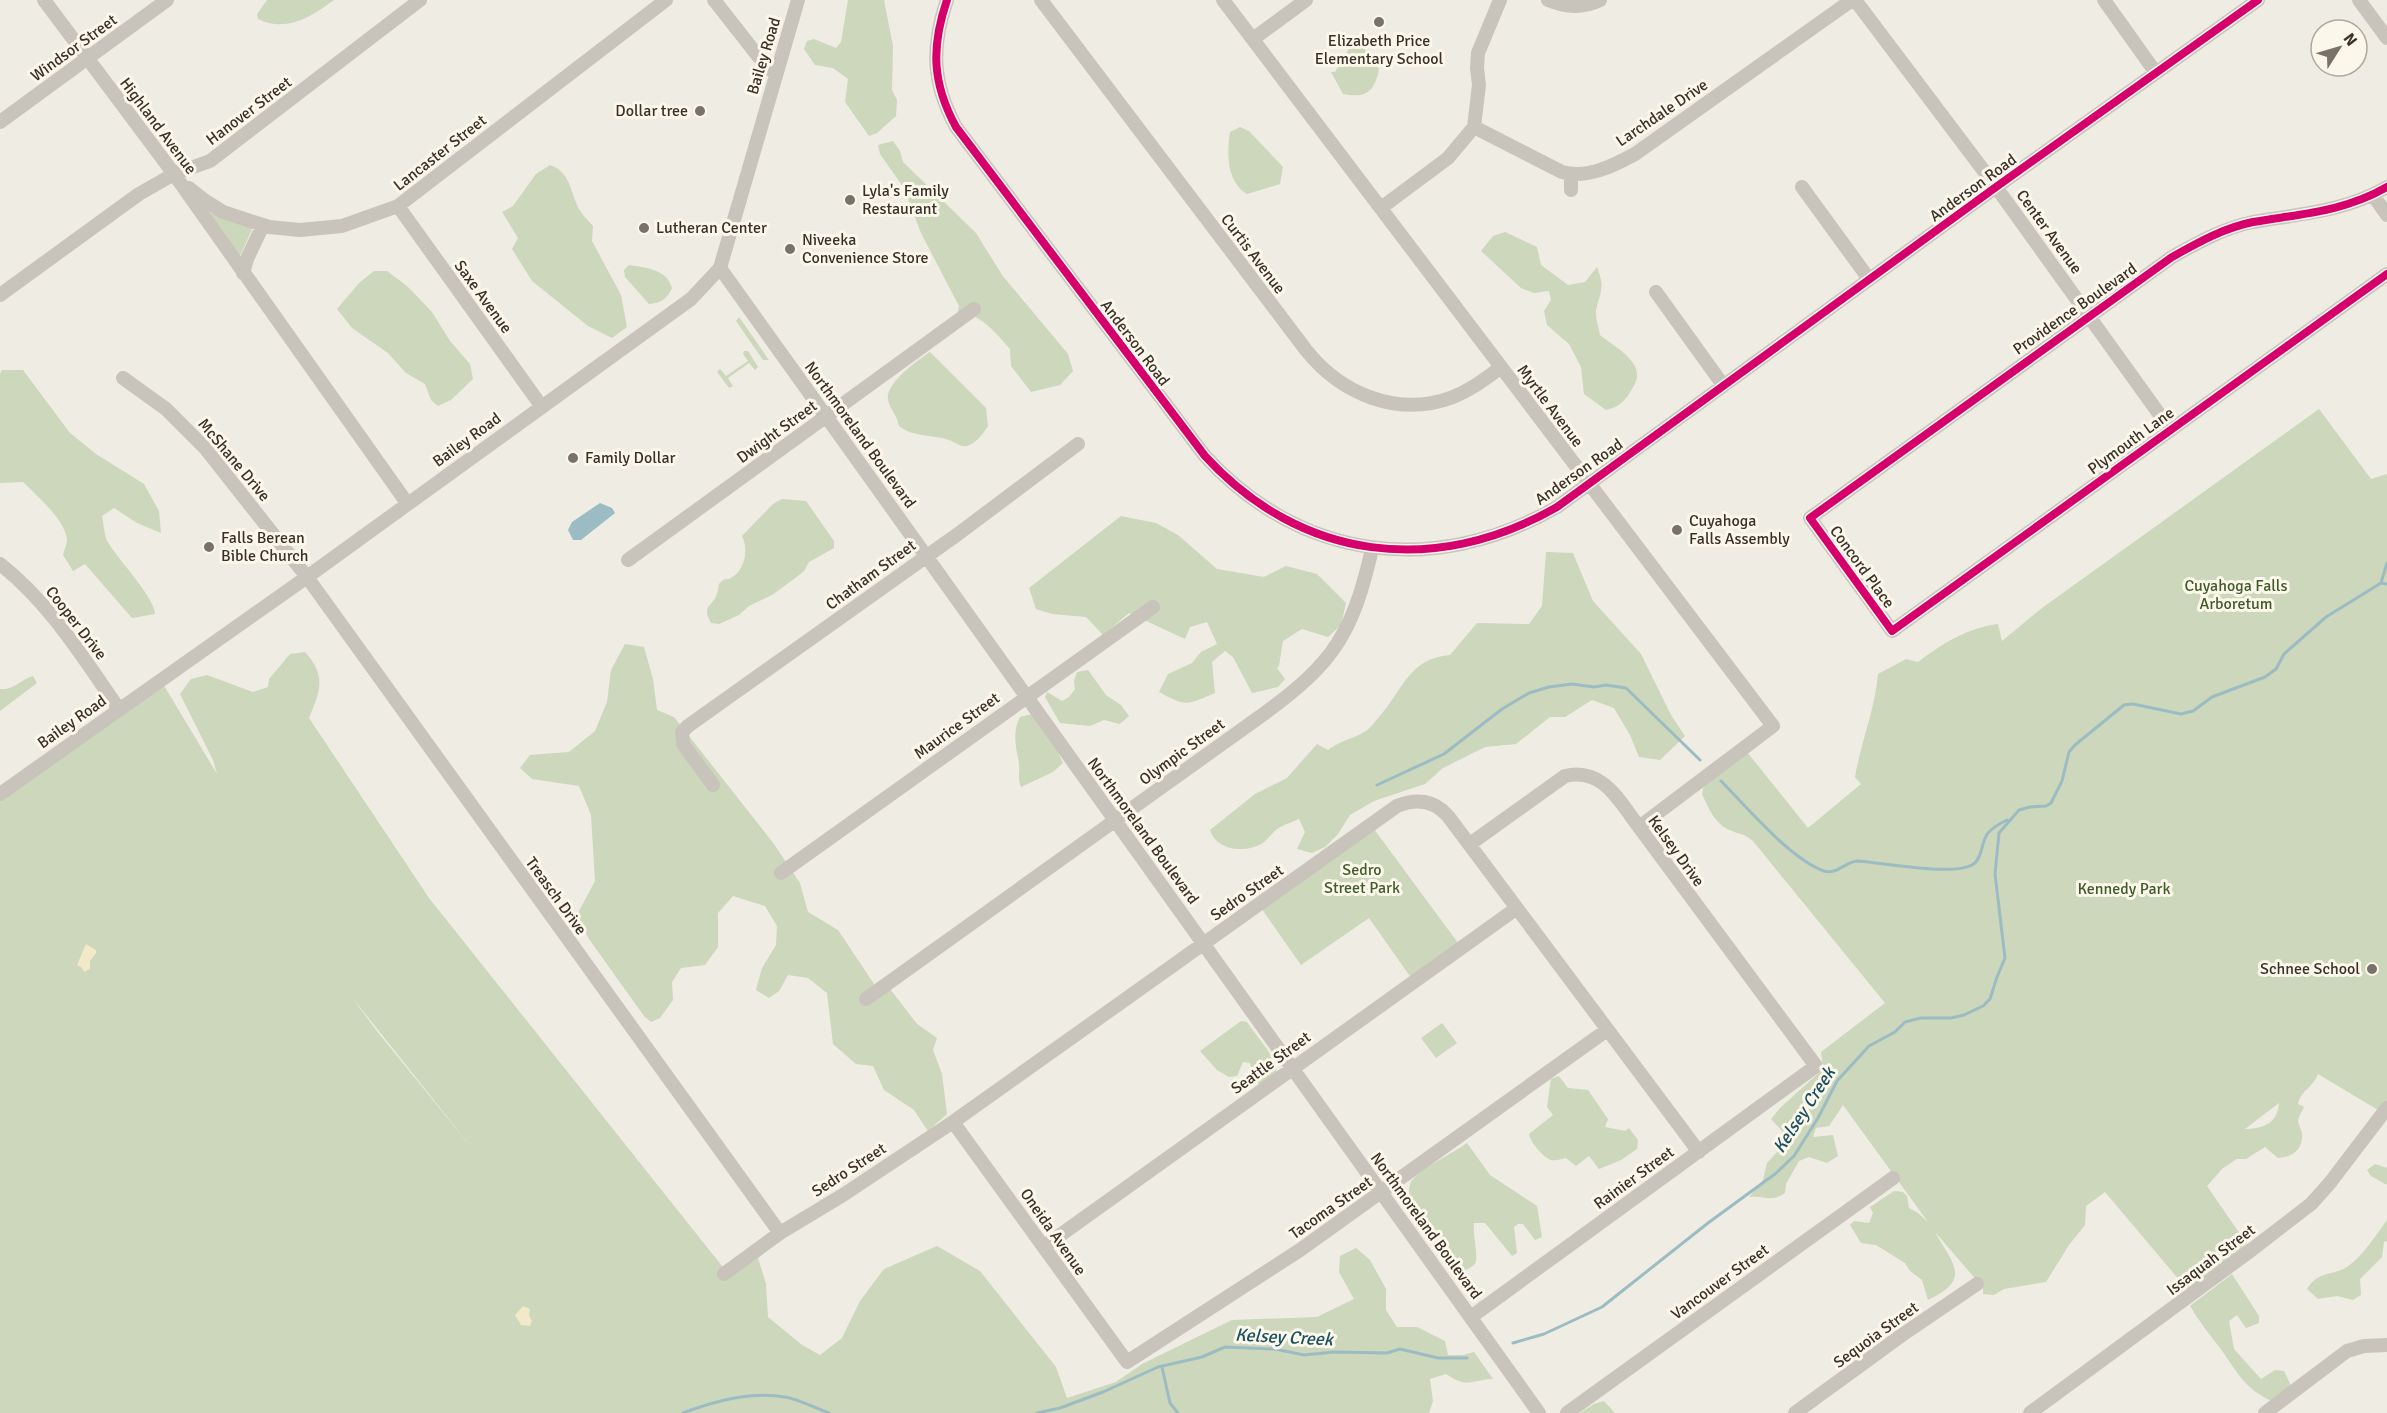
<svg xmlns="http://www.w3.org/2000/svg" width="2387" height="1413" viewBox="0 0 2387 1413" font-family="Signika,sans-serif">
	<rect width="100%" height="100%" fill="#efece3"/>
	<!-- green -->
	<path fill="#ccd7bb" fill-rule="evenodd" d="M267,0H334C311,17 286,33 258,19L257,14Z
		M848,0H884L893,46L892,90L897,100L896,116L877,133L869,136L845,102L848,79L833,68L815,65L804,49L807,41L814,39L836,48L841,42Z
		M1357,39L1379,69C1374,93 1366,98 1343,94L1331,72H1335L1350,47Z
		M1240,127L1249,131L1283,167L1280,184L1247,194C1226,181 1227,153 1230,132Z
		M893,141L900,151L903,162L976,233L1002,275L1068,354L1073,371L1060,385L1031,392L1011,366L1010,349C996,333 980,313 958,312L959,306L921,233L904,188L880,154L878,145Z
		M550,165C570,172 570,190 578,207C581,214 588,220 593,226L592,241L621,295L627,327L612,338L588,326L532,281L512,249L518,238L502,212L513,206L536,174Z
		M213,212L253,227L241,254L238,255L210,214Z
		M1505,232L1537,247L1541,265L1568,285L1585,282L1597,267C1605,288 1601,290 1596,310C1595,317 1599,328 1600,335C1613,346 1643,361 1636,381C1635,385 1631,390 1629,394C1623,403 1616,408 1606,410L1584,394L1581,367L1569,344L1547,325L1544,311L1551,300L1549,291L1534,293L1521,288L1481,251L1493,236Z
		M629,265C646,268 667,269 672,288C667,299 661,303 649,304L625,277L624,270Z
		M374,271H387L407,286L432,312L450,341L470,364L473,379L451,400L438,406L431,400L425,384L406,373L388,353L352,328L337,309L359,283Z
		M739,317L769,360H763L736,321Z
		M744,351H748L758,367L755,370L749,363L728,378L733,386L729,388L717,372L720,369L726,376L748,361L743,354Z
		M930,352L986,408L988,426C983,434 976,443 967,446C960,447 955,442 949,440C932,434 914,438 899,426C897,415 890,409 888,400C885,383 918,360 930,352Z
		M2,370H23L70,433L96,454L144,484L159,511L161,533L137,523L114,508L102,516C104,525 104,537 109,544C118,559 155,598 155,614L132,618L85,564L73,571L63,555C64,551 66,546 67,542C68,522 36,495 23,482L0,483V374Z
		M2319,409L2371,479L2387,474V1108L2383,1113L2318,1074C2312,1089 2301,1090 2298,1104L2304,1107C2302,1111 2299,1116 2298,1120C2298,1125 2302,1130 2302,1134C2303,1150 2292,1157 2278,1158L2265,1147L2246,1159H2237L2223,1168L2207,1186L2251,1250L2192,1295L2105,1192L2086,1206L2085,1225L2069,1245L2046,1282L2004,1289L1994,1295L1983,1294V1281L1979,1283L1935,1232C1952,1263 1973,1279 1928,1300L1922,1280L1910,1271L1905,1263L1876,1245L1861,1243L1850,1225L1854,1221L1869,1223L1873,1213L1870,1207L1894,1191L1903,1192L1907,1196L1909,1208L1918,1213L1928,1222L1843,1105L1829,1126L1816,1128L1813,1137L1833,1135L1838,1156L1827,1163L1809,1157L1799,1161L1786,1184L1785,1193C1769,1203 1766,1195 1749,1197L1763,1180L1767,1163L1777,1152L1784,1133L1771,1119L1780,1108L1823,1069L1821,1052L1885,1003L1753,841C1742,832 1743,836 1732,831C1715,825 1709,809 1702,794L1704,785L1747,752L1808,828L1861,784L1855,777C1861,742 1875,709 1878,674L1906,659L1918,662C1942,644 1967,628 1998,624L2002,641L2042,608ZM2279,1103C2278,1123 2263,1129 2245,1129Z
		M782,499L806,501L834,541V548L809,562L804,571L794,579L772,595L749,606L739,615L719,624L711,623C701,605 712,608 717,594C719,589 717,584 722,581C725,578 728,580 731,578C745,570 749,550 742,536L773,504Z
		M1121,516L1156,523L1178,535L1217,569L1264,577L1286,566L1317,574L1346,603L1341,625L1328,637L1302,629L1283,641L1279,666L1277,668L1285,679L1278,687L1252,693L1233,657L1225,651L1212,662L1215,693C1187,705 1186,707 1159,692L1168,674L1192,663L1201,652L1217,644L1207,622L1190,627L1185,639L1129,613L1103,635L1086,617L1052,614L1036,609L1029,588Z
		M1546,552L1573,553L1593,601L1641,654L1671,715L1685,736L1660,760L1639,757L1630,735L1614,708L1592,700L1565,717H1550L1516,744L1485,747L1443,768L1425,784L1374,801L1350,815L1338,834L1325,847L1312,853L1297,849L1305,832L1299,819C1292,822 1283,825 1277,829C1272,833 1268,839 1263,843C1246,853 1217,852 1210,830L1255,794L1287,778L1317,744L1328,750C1341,740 1353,739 1366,731C1371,728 1375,721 1379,717C1403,690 1409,658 1450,655L1477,623L1529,624L1542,606Z
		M625,644L644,647L653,679L657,710L674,717L774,844L800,883L808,912L838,930L878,990L887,985L917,1024L937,1038L933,1050L942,1074L947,1114L928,1131L914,1110L884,1090L873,1066L856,1064L833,1044L827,993L808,978L788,975L779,991L769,998L756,990L762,968L776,945L777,926L765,906L733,896L718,913V947L705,965L681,968L672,982L673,1000L660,1018L651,1022L644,1016L589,939L577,915L595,881L591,815L579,786L532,779L520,768L530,755L569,752L595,731L607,702L611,670Z
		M305,652C327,676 320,691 309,718L429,898L730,1276L758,1258L766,1284L768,1317L802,1345L820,1355L842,1338L860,1301L884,1269L937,1246L980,1271L1056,1367L1067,1398L1116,1382L1142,1364L1232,1320L1317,1317L1354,1299L1339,1272L1340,1256L1356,1248L1370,1260L1386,1289V1310L1397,1327H1417L1445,1341L1448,1355H1463L1474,1352L1493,1379C1469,1380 1469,1389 1446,1374L1430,1379L1433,1401L1429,1413H0V793L160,679L217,774L213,760L180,694L191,679L207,675L253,692L268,687L269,679L290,654ZM351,996L476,1153L376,1030Z
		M1088,670L1106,695L1121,705L1129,716L1120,724L1104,720L1090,726L1060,723L1045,697L1047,692L1062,701L1069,697L1075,689L1074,681L1077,672Z
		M33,676L37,683L0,711V689C13,691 21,679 33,676Z
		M1032,714L1055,746L1063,763L1053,772L1021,787C1017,777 1020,774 1019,764C1016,747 1012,732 1020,717Z
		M1371,825L1461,947L1414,982L1369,918L1301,965L1259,905Z
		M1241,1021L1247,1022C1258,1039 1274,1053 1277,1073L1259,1085L1252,1071L1250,1063L1243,1062L1237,1076L1229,1077L1217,1070L1200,1051Z
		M1442,1023L1457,1043L1436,1058L1421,1038Z
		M1559,1076L1568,1088L1588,1090L1608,1119L1605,1127L1625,1131L1629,1128L1638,1140L1637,1149L1621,1160L1599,1169L1589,1156L1576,1166L1566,1158C1561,1159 1556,1161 1551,1160C1543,1157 1531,1143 1529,1134L1553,1115L1547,1107L1551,1079Z
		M1467,1143L1490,1175L1537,1206L1542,1237L1535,1240L1523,1224H1518L1514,1227L1517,1253L1512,1256L1485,1223H1474C1472,1233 1480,1260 1474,1265C1471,1268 1464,1270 1461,1272C1444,1258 1395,1201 1413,1179C1425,1166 1452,1154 1467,1143Z
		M2375,1164L2387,1168V1185L2371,1176L2367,1170Z
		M2387,1220V1241L2384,1242L2382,1257L2360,1279L2361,1295L2353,1300L2337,1296L2318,1299L2307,1289C2319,1270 2333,1276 2347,1267C2363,1256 2376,1235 2387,1220Z
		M2232,1274L2259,1316V1323L2246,1328L2237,1315L2229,1321L2234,1349L2261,1379L2275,1370L2284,1371L2292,1388L2271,1401C2242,1386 2238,1373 2220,1348C2209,1334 2199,1321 2190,1306Z
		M1604,1401L1615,1413H1580L1594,1404Z"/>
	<!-- sand -->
	<path fill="#f1e9c8" d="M86,944L96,950V953L90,961V969L84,972L81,967L77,965Z
		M523,1306L530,1309L529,1315L532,1321L530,1326L521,1325L515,1315Z"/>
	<!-- water -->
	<path fill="#9cbcc3" d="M600,503L612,508L615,513L581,540H573L568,530L572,522Z"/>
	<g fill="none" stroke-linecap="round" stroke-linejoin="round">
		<!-- stream -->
		<path stroke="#9cbcc3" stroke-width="3" d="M2381,583L2387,563
			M1721,781C1746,806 1791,860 1824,871C1837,875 1846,861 1858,861C1882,863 1952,876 1972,865C1983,859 1981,841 1988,833C1993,827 2001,823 2007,820
			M1377,785L1444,754L1502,709L1529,693L1549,687L1572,684L1594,687L1606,685L1626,688L1700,760
			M1513,1343L1544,1334L1602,1307L1708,1223L1775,1174L1794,1156L1818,1118L1837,1081L1869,1046L1895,1032L1905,1022L1921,1018H1951L1964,1015L1983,1006L1990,999L1997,977L2005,958L1995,874L1999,833L2019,810L2030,807L2046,806L2051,803L2062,781L2069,752L2075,745L2124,705L2133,704L2181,714L2193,711L2212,697L2265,677L2276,669L2284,654L2326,617L2381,583L2387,584
			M1162,1367L1170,1403L1178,1413
			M683,1413C715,1401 751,1391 785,1397C795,1398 818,1409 829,1413
			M1037,1413L1060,1408L1103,1392L1158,1367L1202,1357L1225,1347L1275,1349L1304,1355L1334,1352L1387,1353L1400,1349L1438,1358H1467"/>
		<!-- minor -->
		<path stroke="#c9c4bb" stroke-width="14" d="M44,0L174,174L407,503
			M714,0L758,56L775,74
			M947,0C931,47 932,83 956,127L1205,456C1301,561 1435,577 1557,507L1996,187L2258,0
			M1041,0L1306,350C1341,394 1398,418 1453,397C1471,390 1485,379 1500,368
			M1223,0L1773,726L1639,827
			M1548,0C1566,7 1582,9 1600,0
			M1855,0L1996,187L2170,429
			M2104,0L2156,73
			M2359,0L2387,38
			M1253,39L1306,0
			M0,122L167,0
			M1474,127L1562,172C1587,179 1613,166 1635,154L1852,0
			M1802,187L1869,279
			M2387,187C2344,212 2299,214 2253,222C2223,228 2197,243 2172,257L1810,518L1892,631L2387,274
			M189,188L204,200L223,212L269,227L300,230L342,226L398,206L666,0
			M1571,190V175
			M2373,195L2387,215
			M398,206L542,407
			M1381,208L1448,158L1474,127L1479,85L1477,68L1478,53L1500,0
			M720,268L1539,1413
			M243,273L247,259L263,225
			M1656,292L1723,385
			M0,295L139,194L174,174L210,161L420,0
			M123,378L166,409L205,448L307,577L780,1233
			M628,560L974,309
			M0,564C50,603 83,658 119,709
			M713,785L683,744L682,732L688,726L958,534L1078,444
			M0,794L307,577L691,299L720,268L798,0
			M1470,844L1565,776C1603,767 1619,801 1639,827L1816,1066L1471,1317
			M781,873L1153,607
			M866,999L1265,713C1335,662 1353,632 1372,549
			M953,1122L1127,1362L1300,1250L1607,1030
			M1045,1246L1517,908
			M724,1274L780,1233L843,1195L953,1122L1397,806C1416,798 1434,800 1448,816L1699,1152
			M1567,1413L1893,1178
			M1795,1413L1902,1335L1977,1284
			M2030,1413L2250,1251L2311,1204L2329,1184L2387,1108
			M2265,1413L2347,1351L2364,1346L2387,1345"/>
		<!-- cycleway casing -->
		<g stroke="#fcf7eb" stroke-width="11">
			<path id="cycleway" d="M947,0C931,47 932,83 956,127L1205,456C1301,561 1435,577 1557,507L1996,187L2258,0
				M2387,187C2344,212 2299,214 2253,222C2223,228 2197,243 2172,257L1810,518L1892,631L2387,274"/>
		</g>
		<!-- cycleway -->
		<use href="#cycleway" stroke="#d6006c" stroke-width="8"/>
	</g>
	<!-- markers -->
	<g fill="#79726a" stroke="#fcf7eb" stroke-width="2">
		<circle cx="1379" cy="22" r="6"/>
		<circle cx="700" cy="111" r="6"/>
		<circle cx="850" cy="200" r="6"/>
		<circle cx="644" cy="228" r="6"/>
		<circle cx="790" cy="249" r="6"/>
		<circle cx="573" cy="458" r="6"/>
		<circle cx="1677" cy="530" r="6"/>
		<circle cx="209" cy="547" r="6"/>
		<circle cx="2372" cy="969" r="6"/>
	</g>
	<g text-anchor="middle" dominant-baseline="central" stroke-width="6" stroke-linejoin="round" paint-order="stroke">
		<!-- poi labels -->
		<g font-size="16" fill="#3a3129" stroke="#fcf7eb" text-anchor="start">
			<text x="1379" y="41" text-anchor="middle">Elizabeth Price<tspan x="1379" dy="18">Elementary School</tspan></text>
			<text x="688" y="111" text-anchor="end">Dollar tree</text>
			<text x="862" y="191">Lyla's Family<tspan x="862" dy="18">Restaurant</tspan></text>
			<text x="656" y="228">Lutheran Center</text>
			<text x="802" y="240">Niveeka<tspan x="802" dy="18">Convenience Store</tspan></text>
			<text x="585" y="458">Family Dollar</text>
			<text x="1689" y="521">Cuyahoga<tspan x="1689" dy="18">Falls Assembly</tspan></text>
			<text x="221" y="538">Falls Berean<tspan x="221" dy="18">Bible Church</tspan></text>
			<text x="2360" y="969" text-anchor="end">Schnee School</text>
		</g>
		<!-- street labels -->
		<g font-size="16" fill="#3a3129" stroke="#fcf7eb">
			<text transform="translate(74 48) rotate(-36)">Windsor Street</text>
			<text transform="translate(764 56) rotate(-73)">Bailey Road</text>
			<text transform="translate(249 111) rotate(-37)">Hanover Street</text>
			<text transform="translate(1662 113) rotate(-34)">Larchdale Drive</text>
			<text transform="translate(158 126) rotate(53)">Highland Avenue</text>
			<text transform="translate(440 153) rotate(-38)">Lancaster Street</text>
			<text transform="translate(1973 188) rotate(-36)">Anderson Road</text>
			<text transform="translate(2049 232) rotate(54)">Center Avenue</text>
			<text transform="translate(1253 254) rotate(53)">Curtis Avenue</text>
			<text transform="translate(483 297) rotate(54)">Saxe Avenue</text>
			<text transform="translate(2075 309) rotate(-35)">Providence Boulevard</text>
			<text transform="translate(1135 343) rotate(53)">Anderson Road</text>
			<text transform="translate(1550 406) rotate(53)">Myrtle Avenue</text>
			<text transform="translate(777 432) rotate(-36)">Dwight Street</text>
			<text transform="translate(860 435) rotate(54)">Northmoreland Boulevard</text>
			<text transform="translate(467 440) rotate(-36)">Bailey Road</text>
			<text transform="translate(2131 441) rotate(-36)">Plymouth Lane</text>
			<text transform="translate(234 460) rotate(50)">McShane Drive</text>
			<text transform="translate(1579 472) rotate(-35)">Anderson Road</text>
			<text transform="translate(1862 567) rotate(54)">Concord Place</text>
			<text transform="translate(871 575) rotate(-36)">Chatham Street</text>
			<text transform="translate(76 623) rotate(52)">Cooper Drive</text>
			<text transform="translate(72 722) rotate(-35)">Bailey Road</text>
			<text transform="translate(957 726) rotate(-36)">Maurice Street</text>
			<text transform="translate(1182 752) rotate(-36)">Olympic Street</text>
			<text transform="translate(1143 831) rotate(54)">Northmoreland Boulevard</text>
			<text transform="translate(1676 851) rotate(54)">Kelsey Drive</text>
			<text transform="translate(1247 893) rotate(-35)">Sedro Street</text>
			<text transform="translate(556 896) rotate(54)">Treasch Drive</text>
			<text transform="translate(1271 1063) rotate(-36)">Seattle Street</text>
			<text transform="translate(849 1170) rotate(-33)">Sedro Street</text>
			<text transform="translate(1634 1178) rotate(-36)">Rainier Street</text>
			<text transform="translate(1331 1208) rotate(-35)">Tacoma Street</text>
			<text transform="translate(1426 1226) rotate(54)">Northmoreland Boulevard</text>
			<text transform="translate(1053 1232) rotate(55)">Oneida Avenue</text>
			<text transform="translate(2211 1260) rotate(-37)">Issaquah Street</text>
			<text transform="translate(1720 1282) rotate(-36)">Vancouver Street</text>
			<text transform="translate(1876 1335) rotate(-36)">Sequoia Street</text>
		</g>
		<!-- park labels -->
		<g font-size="16" fill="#415b2a" stroke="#fcf7eb">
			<text x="2236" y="586">Cuyahoga Falls<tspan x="2236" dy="18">Arboretum</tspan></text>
			<text x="1362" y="870">Sedro<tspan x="1362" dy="18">Street Park</tspan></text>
			<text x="2124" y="889">Kennedy Park</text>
		</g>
		<!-- water labels -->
		<g font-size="18" font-style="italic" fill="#1a5060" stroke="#fcf7eb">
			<text transform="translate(1804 1110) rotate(-57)">Kelsey Creek</text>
			<text transform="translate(1284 1337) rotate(3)">Kelsey Creek</text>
		</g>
	</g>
	<!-- north arrow -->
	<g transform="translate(2339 48) rotate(53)"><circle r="28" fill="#fcf7eb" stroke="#aea89d" stroke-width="1.5"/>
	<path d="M0-4.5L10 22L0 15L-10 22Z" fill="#79726a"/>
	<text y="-9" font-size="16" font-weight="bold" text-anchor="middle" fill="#3a3129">N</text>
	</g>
</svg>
